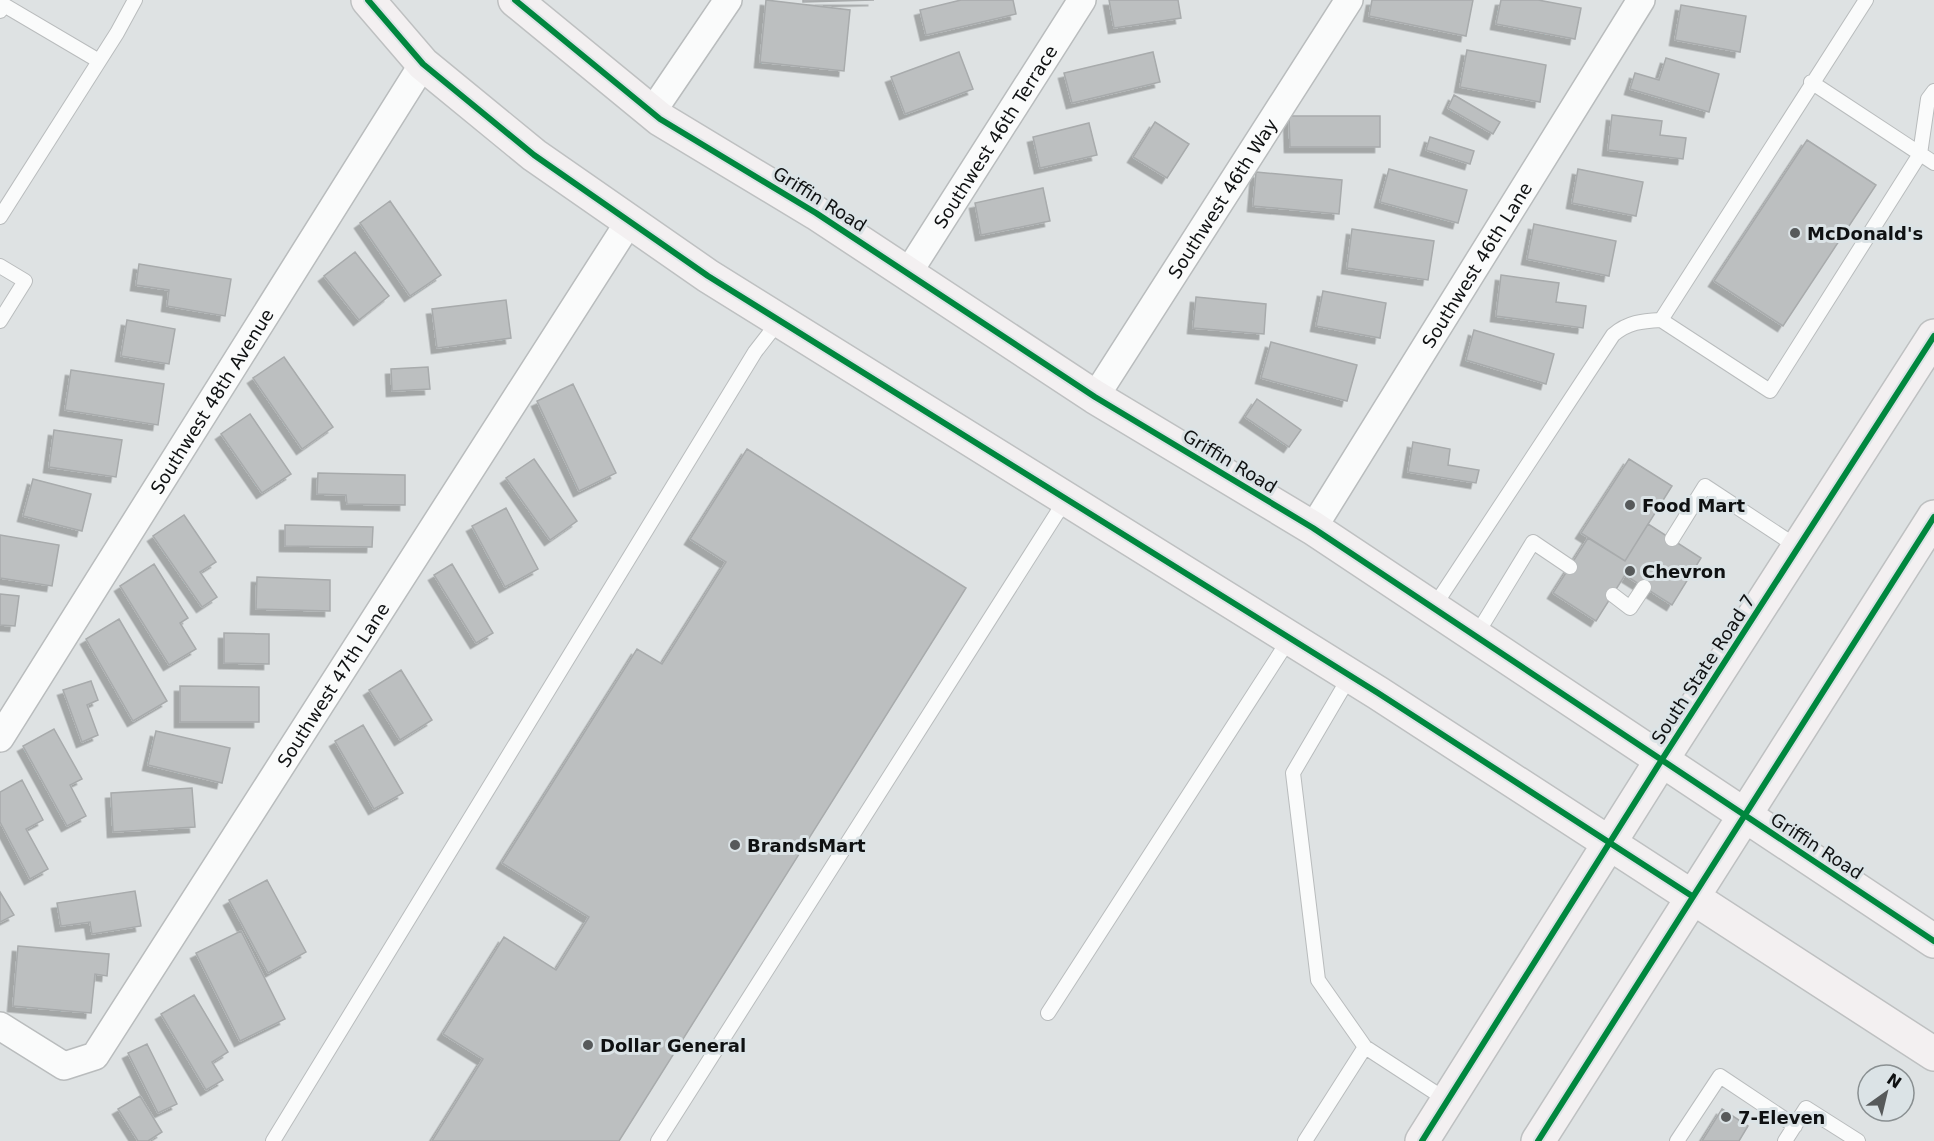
<svg xmlns="http://www.w3.org/2000/svg" width="1934" height="1141" viewBox="0 0 1934 1141" font-family="'DejaVu Sans',sans-serif">
	<defs>
		<filter id="shadow"><feDropShadow dx="-5.5" dy="5.5" stdDeviation="0" flood-color="#0004"/></filter>
	</defs>
	<rect width="100%" height="100%" fill="#dee2e3"/>
	<!-- building -->
	<path fill="#bcbfc0" stroke="#a8abac" stroke-width="1.5" filter="url(#shadow)" d="M766,0L850,10L844,71L760,62Z
		M803,0H874L803,2Z
		M961,0H1013L1016,14L926,35L920,10Z
		M1109,0H1178L1181,18L1114,28Z
		M1372,0H1473L1466,36L1369,16Z
		M1501,0H1538L1581,8L1575,39L1496,24Z
		M1681,5L1746,16L1740,52L1675,40Z
		M1467,50L1546,65L1540,102L1460,87Z
		M959,52L973,89L905,114L891,77Z
		M1153,52L1160,82L1072,103L1064,73Z
		M1666,58L1719,74L1709,112L1630,89L1635,73L1659,80Z
		M1454,95L1500,122L1493,134L1448,108Z
		M1612,115L1662,121L1660,135L1686,138L1683,159L1608,150Z
		M1289,116H1380V147H1290Z
		M1155,122L1189,144L1167,178L1133,157Z
		M1089,123L1097,155L1040,168L1033,137Z
		M1430,137L1474,151L1470,164L1426,150Z
		M1807,140L1876,185L1783,326L1714,281Z
		M1389,169L1467,190L1458,223L1380,202Z
		M1578,169L1643,182L1636,216L1572,203Z
		M1256,172L1342,180L1339,214L1253,206Z
		M1043,188L1050,221L981,235L975,203Z
		M390,201L441,275L410,296L360,223Z
		M1534,224L1616,241L1609,276L1527,259Z
		M1352,229L1434,241L1428,280L1347,268Z
		M355,252L389,296L359,320L324,276Z
		M139,264L231,279L225,316L167,306L169,290L136,285Z
		M1501,275L1559,283L1556,302L1586,306L1583,328L1496,316Z
		M1323,291L1386,303L1380,338L1316,326Z
		M1196,297L1266,304L1264,334L1193,328Z
		M506,300L511,338L437,348L432,309Z
		M127,320L175,329L169,364L121,356Z
		M1474,330L1554,354L1546,384L1466,360Z
		M1271,342L1357,365L1347,401L1261,378Z
		M284,357L333,427L302,449L253,378Z
		M428,367L430,389L392,391L391,369Z
		M71,370L164,384L158,425L65,410Z
		M573,384L616,473L579,491L537,401Z
		M1257,399L1301,430L1289,447L1245,417Z
		M250,414L291,474L262,493L221,434Z
		M54,430L122,440L116,477L49,467Z
		M1413,442L1450,449L1448,465L1479,470L1476,483L1408,472Z
		M747,449L966,588L619,1141H432L483,1059L443,1034L504,937L556,970L589,917L502,863L637,649L662,664L726,562L690,539Z
		M534,459L577,521L550,540L506,478Z
		M1629,459L1672,486L1625,561L1581,533Z
		M318,473L405,475V505L347,504L346,495L317,494Z
		M33,479L91,494L82,531L23,516Z
		M506,508L538,569L505,587L472,526Z
		M184,515L216,562L200,572L217,597L202,607L153,536Z
		M1648,524L1701,558L1672,605L1625,575L1596,621L1553,593L1588,538L1625,561Z
		M285,525L373,527L372,547L285,546Z
		M0,535L59,545L52,586L0,578Z
		M154,564L188,618L180,623L196,649L169,665L120,586Z
		M452,564L493,633L476,643L434,575Z
		M257,577L330,580V611L256,609Z
		M0,594L19,596L15,626L0,625Z
		M119,619L167,701L133,721L86,639Z
		M224,633L269,634V664L224,663Z
		M401,670L432,720L400,740L369,690Z
		M91,681L98,700L87,705L98,735L82,742L63,690Z
		M180,686L259,687V722H180Z
		M363,725L403,793L374,809L335,741Z
		M54,729L82,779L70,785L86,816L67,826L23,746Z
		M156,731L230,748L222,783L148,765Z
		M22,780L43,820L26,829L48,869L30,879L0,822V792Z
		M192,788L195,827L113,832L111,793Z
		M267,880L306,952L268,973L229,900Z
		M135,891L141,926L92,934L90,922L61,926L57,903Z
		M0,892L14,915L0,922Z
		M241,931L285,1019L240,1041L196,953Z
		M18,946L109,954L107,976L95,974L91,1013L13,1006Z
		M194,995L228,1052L212,1062L223,1080L206,1090L161,1014Z
		M147,1044L177,1104L158,1113L128,1053Z
		M140,1096L162,1132L148,1141H138L118,1109Z
		M1722,1109L1748,1126L1739,1141H1702Z"/>
	<g fill="none" stroke-linecap="round" stroke-linejoin="round">
		<!-- lane casing -->
		<g stroke="#b9bcbd" stroke-width="16">
			<path id="lane" d="M1866,0L1661,320L1770,391L1920,154L1928,99L1934,91
				M0,11L4,5L99,61
				M1811,82L1934,163
				M0,217L117,33L135,0
				M0,266L25,281L0,321
				M1672,539L1705,486L1799,548
				M1613,595L1630,608L1644,587
				M1433,608L1613,335C1628,322 1642,321 1661,320
				M1475,637L1533,542L1570,567
				M1048,1013L1290,638
				M1365,1047L1448,1101
				M273,1141L755,352L779,321
				M658,1141L1066,499
				M1305,1141L1365,1047L1318,980L1293,773L1350,676
				M1677,1141L1720,1076L1795,1126
				M1785,1141L1806,1108L1858,1141"/>
		</g>
		<!-- street casing -->
		<g stroke="#b9bcbd" stroke-width="30">
			<g id="street">
				<path d="M652,112L728,0"/>
				<path id="s1" d="M908,273L1082,0"/>
				<path id="s2" d="M1095,397L1349,0"/>
				<path id="s3" d="M1313,528L1641,0"/>
				<path id="s4" d="M0,738L423,64"/>
				<path id="s5" d="M0,1026L64,1066L95,1056L629,222"/>
			</g>
		</g>
		<!-- primary casing -->
		<g stroke="#bec0c1" stroke-width="36">
			<path id="primary" d="M368,0L423,64L534,155L708,276L1378,693L1934,1054
				M515,0L660,119L816,213L1095,397L1313,528L1934,941
				M1422,1141L1661,761L1934,336
				M1538,1141L1934,517"/>
		</g>
		<!-- lane -->
		<use href="#lane" stroke="#fafbfb" stroke-width="14"/>
		<!-- street -->
		<use href="#street" stroke="#fafbfb" stroke-width="27"/>
		<!-- primary -->
		<use href="#primary" stroke="#f3f0f1" stroke-width="33"/>
		<!-- cycleway casing -->
		<g stroke="#dbe3e6" stroke-width="10">
			<path id="cycleway" d="M368,0L423,64L534,155L708,276L1378,693L1692,896
				M515,0L660,119L816,213L1095,397L1313,528L1934,941
				M1422,1141L1661,761L1934,336
				M1538,1141L1934,517"/>
		</g>
		<!-- cycleway -->
		<use href="#cycleway" stroke="#00873e" stroke-width="6"/>
	</g>
	<!-- markers -->
	<g fill="#575a5b" stroke="#dbe3e6" stroke-width="2">
		<circle cx="1795" cy="233" r="6"/>
		<circle cx="1630" cy="505" r="6"/>
		<circle cx="1630" cy="571" r="6"/>
		<circle cx="735" cy="845" r="6"/>
		<circle cx="588" cy="1045" r="6"/>
		<circle cx="1726" cy="1117" r="6"/>
	</g>
	<g text-anchor="middle" dominant-baseline="central" stroke-width="6" stroke-linejoin="round" paint-order="stroke">
		<!-- street labels -->
		<g font-size="18" fill="#0f1112" stroke="#dbe3e6">
			<text stroke="none"><textPath href="#s1" startOffset="162">Southwest 46th Terrace</textPath></text>
			<text stroke="none"><textPath href="#s2" startOffset="236">Southwest 46th Way</textPath></text>
			<text transform="translate(820 199) rotate(32)">Griffin Road</text>
			<text stroke="none"><textPath href="#s3" startOffset="310">Southwest 46th Lane</textPath></text>
			<text stroke="none"><textPath href="#s4" startOffset="398">Southwest 48th Avenue</textPath></text>
			<text transform="translate(1230 461) rotate(31)">Griffin Road</text>
			<text transform="translate(1703 669) rotate(-57)">South State Road 7</text>
			<text stroke="none"><textPath href="#s5" startOffset="549">Southwest 47th Lane</textPath></text>
			<text transform="translate(1817 846) rotate(33)">Griffin Road</text>
		</g>
		<!-- poi labels -->
		<g font-size="18" font-weight="bold" fill="#0f1112" stroke="#dbe3e6" text-anchor="start">
			<text x="1807" y="233">McDonald's</text>
			<text x="1642" y="505">Food Mart</text>
			<text x="1642" y="571">Chevron</text>
			<text x="747" y="845">BrandsMart</text>
			<text x="600" y="1045">Dollar General</text>
			<text x="1738" y="1117">7-Eleven</text>
		</g>
	</g>
	<!-- north arrow -->
	<g transform="translate(1886 1093) rotate(34)"><circle r="28" fill="#dbe3e6" stroke="#898f91" stroke-width="1.5"/>
	<path d="M0-4.5L10 22L0 15L-10 22Z" fill="#575a5b"/>
	<text y="-9" font-size="16" font-weight="bold" text-anchor="middle" fill="#0f1112">N</text>
	</g>
</svg>
